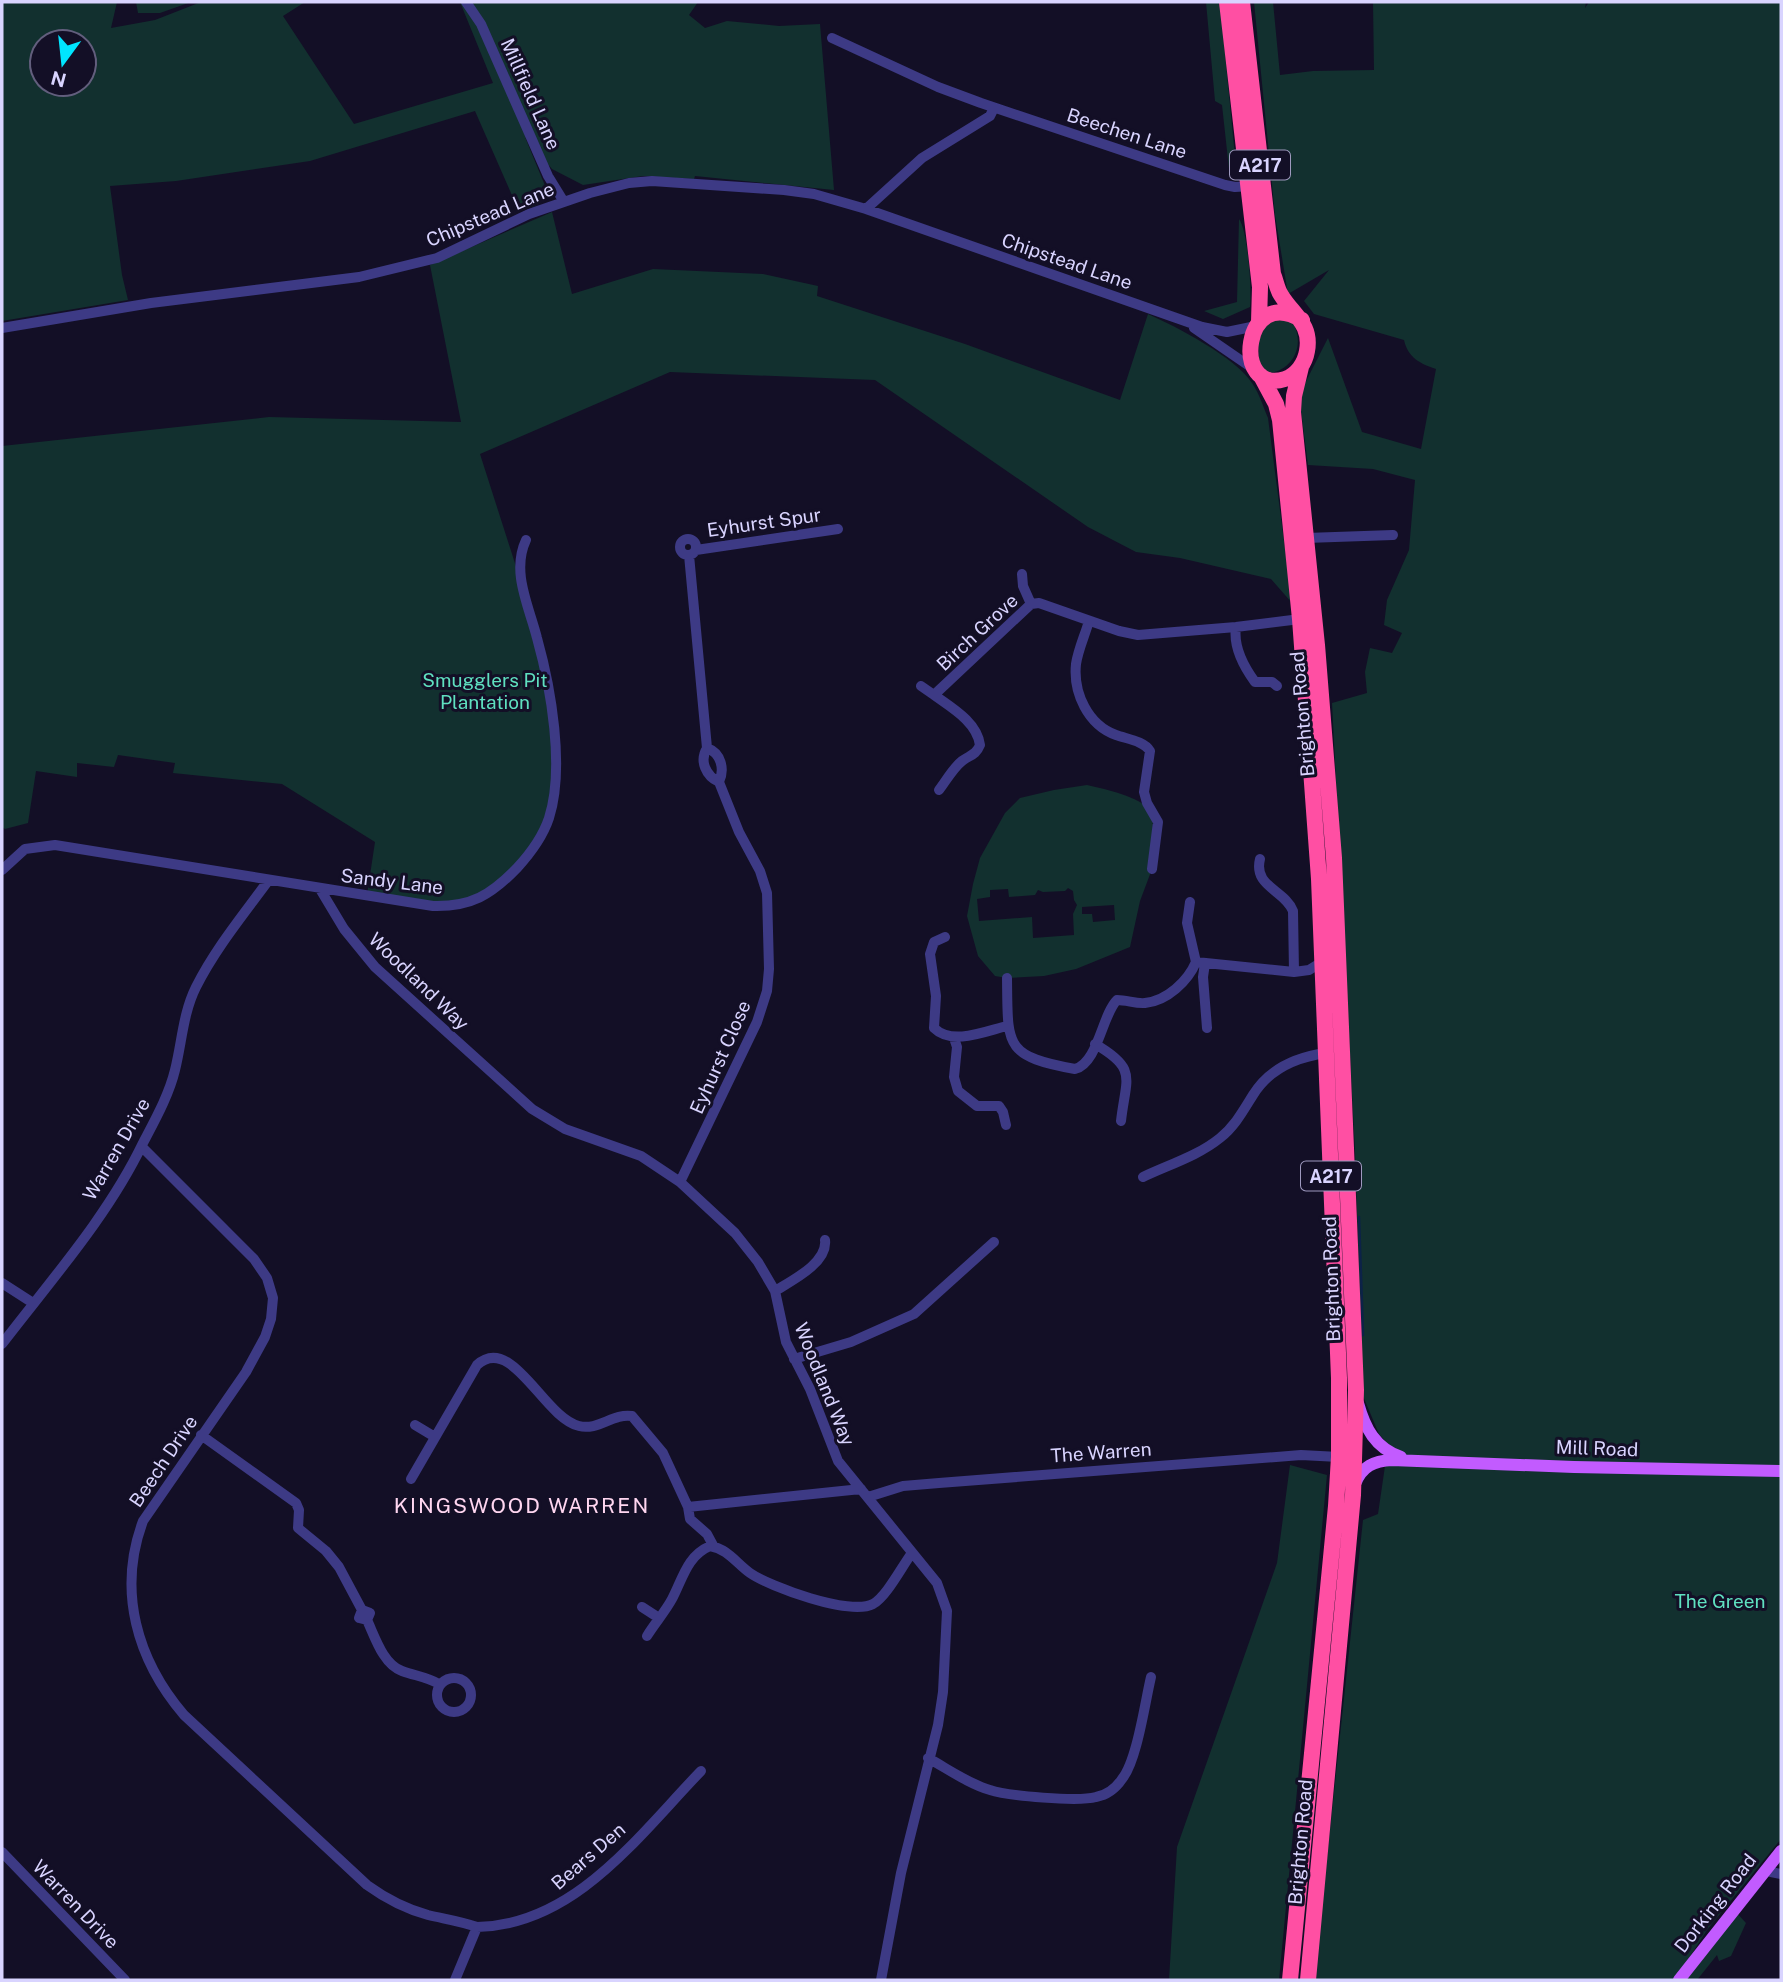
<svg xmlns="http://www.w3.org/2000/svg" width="1783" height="1982" viewBox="0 0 1783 1982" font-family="'Public Sans',sans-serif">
	<rect width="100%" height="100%" fill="#130f26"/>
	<!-- green -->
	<path fill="#12302f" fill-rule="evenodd" d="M2,2H117L111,28L155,20L201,2H305L283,16L354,124L493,83L460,2H698L689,15L705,28L727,21L779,26L820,24L834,190L695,176L694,179L643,176L583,185L552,169L525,137L548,193C541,206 533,208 518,209L475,111L310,161L176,181L110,186L122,275L128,300L2,321ZM42,42H84V84H42Z
		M136,2H191L160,13H138Z
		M1206,2H1220L1237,177L1235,179L1230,178L1222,105L1215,101Z
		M1254,2H1273L1280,75L1313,71L1374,70L1373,2H1586L1585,8L1589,2H1781V1839L1707,1930L1675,1980H1314L1363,1520L1378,1514L1385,1466L1399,1457L1379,1434L1363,1396L1355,1152L1332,703L1367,693L1365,672L1370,648L1392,653L1402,633L1384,625L1387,600L1409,550L1415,480L1373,469L1308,465L1299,395L1328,338L1362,432L1421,449L1436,369C1421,364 1408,358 1404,340L1314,314L1304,301L1329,270L1288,294L1275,215Z
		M552,212L572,294L653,269L763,274L818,286L817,296L965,344L1120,400L1148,314C1177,327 1235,357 1252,383C1259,393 1263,406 1268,418L1292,603L1271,579L1180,558L1136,552L1088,527L875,380L670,372L480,454L520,579L552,704L556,782L545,828L499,886L457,905L367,895L375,842L282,784L173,773L175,763L118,755L114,767L77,763V777L36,771L28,823L5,829L2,827V446L269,417L461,422L430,265Z
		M1239,219C1248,231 1252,291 1250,307L1223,319L1204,311L1237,302Z
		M1275,317L1293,323C1305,344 1294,369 1270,373L1259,366L1258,333Z
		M1087,785C1109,790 1136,796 1153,811L1152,869L1140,901L1130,947L1076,969L1044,976L1007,978L995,976L978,956L967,916L973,884L980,858L1005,813L1020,798L1054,790ZM1068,888L1073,891L1074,900L1077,905L1073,914L1074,935L1033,938L1032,917L979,921L977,899L990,897V890L1008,889L1009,897L1035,895L1038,890L1043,892L1065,891ZM1114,905L1115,920L1093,922L1092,914H1082V907Z
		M1290,1465L1327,1475L1279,1980H1169L1177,1847L1277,1563Z
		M1734,1910L1746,1923L1731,1956L1719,1961L1717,1955L1697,1980H1679Z"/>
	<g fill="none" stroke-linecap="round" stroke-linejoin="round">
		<!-- stream -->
		<path stroke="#0c2248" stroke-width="2.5" d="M1359,1217L1363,1335"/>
		<!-- minor -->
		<path stroke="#3d3a85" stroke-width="10" d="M466,2L481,24L548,176L564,202
			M832,38L938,87L981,103L1225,185L1235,187L1250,186
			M866,209L922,158L990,116L994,108
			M2,328L151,303L359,277L437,258L529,214L590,193L629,183L652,181L784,190L814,194L866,209L1202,327L1227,332L1256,326
			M1194,328L1255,370
			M1306,538L1393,535
			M680 547a8 8 0 1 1 16 0a8 8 0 1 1-16 0Z
			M696,550L838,529
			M689,555L707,748
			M1022,574L1023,586L1031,604
			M1089,621C1085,635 1078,650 1076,664C1073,693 1088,725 1116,735C1127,739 1144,741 1150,751L1144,792L1147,803L1158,822L1152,869
			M1236,627C1233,647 1244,667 1255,682H1272L1277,686
			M921,686L934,695
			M939,790C946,781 953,768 962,761C970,755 976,755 980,745C977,722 952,708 934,695L1031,604L1039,603L1119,631L1138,635L1236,627L1300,619
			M1260,859C1253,887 1285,890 1293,911L1294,972
			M2,870L25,849L55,845L433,906C471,907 491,895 517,868C529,855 543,836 549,818C565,768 551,688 537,638C529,606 511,572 526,540
			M320,889L344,929L375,967L532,1109L565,1129L641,1156L680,1182L735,1233L758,1262L775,1291L786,1342L810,1389L838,1461L937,1583L947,1611L943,1692L938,1725L901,1873L881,1980
			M1190,902L1187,923L1196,962
			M945,937L934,942L930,954L936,996L934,1028C952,1046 986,1031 1007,1026
			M1205,963L1203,977L1207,1028
			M1007,978C1008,1045 1003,1056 1075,1069C1098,1063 1102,1015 1117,1000C1127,1000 1136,1004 1145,1003C1167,1001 1188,981 1196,962L1294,972L1309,970L1322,962
			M954,1038L957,1047L954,1077L958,1091L977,1106H999L1003,1112L1006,1125
			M1095,1044C1138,1069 1126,1077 1121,1121
			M142,1147L254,1259L267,1278L273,1298L271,1319L265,1337L246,1372L143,1521C117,1591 137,1660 184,1715L367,1885C385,1898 406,1909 428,1915C445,1919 460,1921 477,1927L455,1980
			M1143,1177C1168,1165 1198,1156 1220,1138C1235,1126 1243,1111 1253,1095C1269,1069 1297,1057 1326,1053
			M680,1182L757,1022L767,991L769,969L767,893L760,871L739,832L719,782C706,776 699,761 707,748C721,753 725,769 719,782
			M2,1283L33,1303
			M775,1291C791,1281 828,1263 825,1240
			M2,1344C51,1280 108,1216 143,1143C155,1120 169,1095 175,1070C182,1042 183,1013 196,987C215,949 243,915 268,881
			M794,1359L851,1342L914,1314L994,1242
			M415,1425L435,1437
			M201,1435L296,1503L299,1510L298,1528L326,1551L339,1567L362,1610
			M411,1479L477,1365C512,1333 544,1418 579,1426C598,1431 613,1413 632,1416L663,1453L688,1507L690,1519L707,1534L714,1547
			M868,1497L903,1486L939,1483L1301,1455L1339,1457
			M688,1507L861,1489
			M642,1607L659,1618
			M367,1620L370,1613L362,1610L359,1618L367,1620C375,1637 383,1664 402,1671C416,1676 427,1677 439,1684
			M647,1636C655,1623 665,1612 672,1599C683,1578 687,1556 710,1546C728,1549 736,1563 750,1573C770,1587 850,1616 873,1604C887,1596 902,1566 912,1553
			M437 1695a17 17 0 1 1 34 0a17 17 0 1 1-34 0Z
			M928,1758C948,1769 969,1784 990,1790C1008,1796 1078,1802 1096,1797C1107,1795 1116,1788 1122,1779C1137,1761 1145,1702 1151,1677
			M2,1852L125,1980
			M1767,1868L1771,1872L1781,1874
			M477,1927C575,1925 638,1836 701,1771"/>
		<!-- major -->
		<path stroke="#c25bff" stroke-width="12" d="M1358,1403C1365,1428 1375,1448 1401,1457
			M1355,1484C1362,1466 1374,1461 1392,1460L1574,1467L1781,1471
			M1679,1980L1781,1851"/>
		<!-- highway -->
		<path stroke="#ff4fa3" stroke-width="16" d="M1227,2L1260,287L1259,322
			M1242,2L1273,274C1276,281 1277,289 1281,295C1293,315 1312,324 1307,351C1305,363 1297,375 1285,379C1231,396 1243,283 1302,320
			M1301,367L1294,396L1293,412L1317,645L1334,858L1356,1390L1353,1495L1308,1980
			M1261,376L1276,404L1280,420L1300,619L1319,879L1339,1378V1457L1336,1506L1290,1980"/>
	</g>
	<g text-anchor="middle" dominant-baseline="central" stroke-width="6" stroke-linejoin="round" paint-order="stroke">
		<!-- shield labels -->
		<g fill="#130f26" stroke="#9e99be" stroke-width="2">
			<rect x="1230" y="150.5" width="60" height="29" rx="5"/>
			<rect x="1301" y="1161.5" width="60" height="29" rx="5"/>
		</g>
		<g font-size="18" font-weight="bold" fill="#d9d4ff">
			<text x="1260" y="165">A217</text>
			<text x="1331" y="1176">A217</text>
		</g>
		<!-- street labels -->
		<g font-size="19" fill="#d9d4ff" stroke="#130f26">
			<text transform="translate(531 94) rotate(66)">Millfield Lane</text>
			<text transform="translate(1127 133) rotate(18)">Beechen Lane</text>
			<text transform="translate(490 214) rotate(-23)">Chipstead Lane</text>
			<text transform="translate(1067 261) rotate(19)">Chipstead Lane</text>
			<text transform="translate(764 522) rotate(-8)">Eyhurst Spur</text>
			<text transform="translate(977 632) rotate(-43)">Birch Grove</text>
			<text transform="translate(1302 714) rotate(-95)">Brighton Road</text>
			<text transform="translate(392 881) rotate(7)">Sandy Lane</text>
			<text transform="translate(419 981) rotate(44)">Woodland Way</text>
			<text transform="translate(720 1057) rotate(-66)">Eyhurst Close</text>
			<text transform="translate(116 1149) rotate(-60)">Warren Drive</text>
			<text transform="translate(1331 1279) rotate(-92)">Brighton Road</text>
			<text transform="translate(825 1384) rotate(68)">Woodland Way</text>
			<text transform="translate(1597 1448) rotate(2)">Mill Road</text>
			<text transform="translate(1101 1452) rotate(-4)">The Warren</text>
			<text transform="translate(163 1461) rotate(-56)">Beech Drive</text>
			<text transform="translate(1300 1842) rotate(-85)">Brighton Road</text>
			<text transform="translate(588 1856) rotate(-41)">Bears Den</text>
			<text transform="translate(1715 1903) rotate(-52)">Dorking Road</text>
			<text transform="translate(76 1904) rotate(46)">Warren Drive</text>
		</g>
		<!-- park labels -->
		<g font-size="19" fill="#5fe0c0" stroke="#130f26">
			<text x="485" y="680">Smugglers Pit<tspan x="485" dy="22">Plantation</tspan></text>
			<text x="1720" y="1601">The Green</text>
		</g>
		<!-- neighbourhood labels -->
		<g font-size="21" letter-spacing="2" fill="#ffd6f0" stroke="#130f26">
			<text x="522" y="1505">KINGSWOOD WARREN</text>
		</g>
	</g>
	<!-- border -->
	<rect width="1783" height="1982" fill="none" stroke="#d9d4ff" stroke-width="7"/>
	<!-- north arrow -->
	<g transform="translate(63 63) rotate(195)"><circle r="33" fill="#130f26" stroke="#625e7d" stroke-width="2"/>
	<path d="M0-5L12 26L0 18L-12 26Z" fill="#00e5ff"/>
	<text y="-10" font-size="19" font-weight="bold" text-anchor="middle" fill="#d9d4ff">N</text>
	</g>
</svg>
